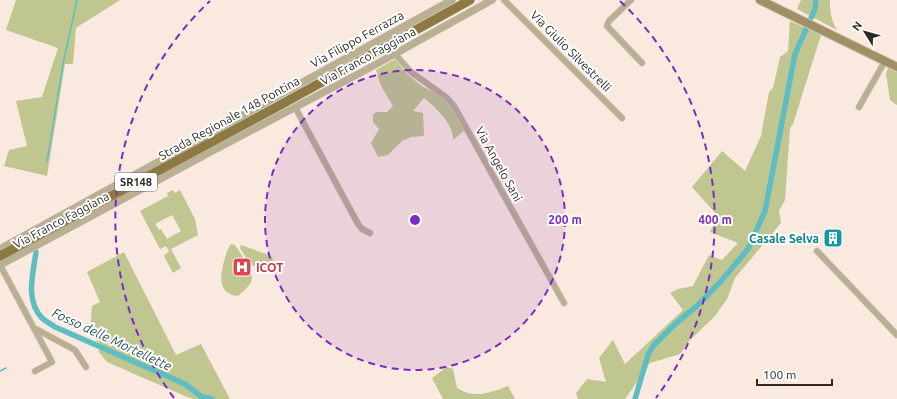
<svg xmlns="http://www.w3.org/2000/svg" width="897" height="399" viewBox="0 0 897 399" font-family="Ubuntu,sans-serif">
	<rect width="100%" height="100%" fill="#fae9df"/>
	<!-- green -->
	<path fill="#bfc690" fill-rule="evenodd" d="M16,0H120L76,28L73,64H65L47,176L4,166L9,150L27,146L16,101L42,97L58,48L6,30Z
		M801,0H830C830,12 831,20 837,30L797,9Z
		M790,21L821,35L793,124L790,128L785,200L779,211L781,223L735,278L727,299L715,316L689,341L680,354L650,363L625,399H578L576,393L587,379L606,382L599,358L613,340L625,364L683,310L670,293L678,289L693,286L709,255L722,260L738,243L710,232L718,216L692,187L722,151L745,171L761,136L769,92L773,88L780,57L788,51Z
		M395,59L407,74L423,87L440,95L448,103L466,129L453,140C454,124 435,107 424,98L413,111L423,113L424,136L411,137L402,141L388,155L378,157L371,143L379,129L373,122V114L377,112H387L393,106L381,86L376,70Z
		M888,68L897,72V105L890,100L886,74Z
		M173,190L175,193L180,190L195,219L198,235L171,249L181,268L173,273L164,256L169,251L166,246L160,249L140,211L168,196L167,193ZM172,215L181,231L167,239L161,229L159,230L155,224Z
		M231,244L235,245C240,253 256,273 251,282C249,287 242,292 238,296C217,294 220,274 225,258C226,254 228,248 231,244Z
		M241,245L269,255L272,257L273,261L266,268C252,271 246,258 240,248Z
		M124,252L176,355L201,344L230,399H194L187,397L107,362L98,351L103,347L90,334L92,306L100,302L87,272Z
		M447,367L453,369L457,388C474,399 490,393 508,386L515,399H443L432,378Z"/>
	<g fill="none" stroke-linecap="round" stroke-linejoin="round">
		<!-- stream -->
		<path stroke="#5dbdc3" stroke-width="1.5" d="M47,162L63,64L77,0
			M0,371L6,368"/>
		<!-- canal -->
		<path stroke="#5dbdc3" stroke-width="5.5" d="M36,252C33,274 25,300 42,318C45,321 51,324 55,327L185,384L202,397L212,399
			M635,399L648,355L653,346L675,324L697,306L722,280L748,249L765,211L795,54L815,9L816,0"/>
		<!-- minor casing -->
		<g stroke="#d5c6bd" stroke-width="7">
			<path id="minor" d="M504,0L622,118
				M631,0L609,21L607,26L642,63
				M395,54L411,72L446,97L454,106L564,303
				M295,107L358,224L362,229L370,233
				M859,107L885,61
				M817,251L897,335
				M0,265L52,362L35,371
				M34,328L75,350L86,367"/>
		</g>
		<!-- tertiary casing -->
		<g stroke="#d5c6bd" stroke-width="8">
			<path id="tertiary" d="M0,249L452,0
				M0,265L216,149L362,72L492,0"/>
		</g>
		<!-- secondary casing -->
		<g stroke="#d5c6bd" stroke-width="10">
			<path id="secondary" d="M760,0L897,67"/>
		</g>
		<!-- primary casing -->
		<g stroke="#d5c6bd" stroke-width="10">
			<path id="primary" d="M0,256L273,109L470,0"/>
		</g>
		<!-- minor -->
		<use href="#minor" stroke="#b9af92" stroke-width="5.5"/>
		<!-- tertiary -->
		<use href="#tertiary" stroke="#b9af92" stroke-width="7"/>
		<!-- secondary -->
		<use href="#secondary" stroke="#9f9065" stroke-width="8"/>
		<!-- primary -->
		<use href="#primary" stroke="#8d7a43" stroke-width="9"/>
	</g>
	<!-- distance rings -->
	<circle cx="415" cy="220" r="150" fill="#7b2cbf" fill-opacity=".12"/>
	<g fill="none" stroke="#7b2cbf" stroke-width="2" stroke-dasharray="7 5">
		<circle cx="415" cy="220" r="150"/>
		<path d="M174 398A300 300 0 0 1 210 1M620 1A300 300 0 0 1 656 398"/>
	</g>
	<!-- icons -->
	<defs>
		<g id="building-square" transform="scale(1)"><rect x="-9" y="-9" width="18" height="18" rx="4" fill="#0f9aa8" stroke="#fff"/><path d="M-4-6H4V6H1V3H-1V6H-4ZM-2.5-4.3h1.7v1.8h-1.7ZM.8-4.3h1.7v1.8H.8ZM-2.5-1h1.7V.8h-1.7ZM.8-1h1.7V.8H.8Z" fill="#fff"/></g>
		<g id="hospital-square" transform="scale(1)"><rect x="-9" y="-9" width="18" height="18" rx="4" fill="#e0444e" stroke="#fff"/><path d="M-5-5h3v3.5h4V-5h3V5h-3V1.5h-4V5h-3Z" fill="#fff"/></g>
	</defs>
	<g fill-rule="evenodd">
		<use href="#building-square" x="833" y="238"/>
		<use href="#hospital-square" x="242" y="267"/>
	</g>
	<g text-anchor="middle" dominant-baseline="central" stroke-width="4" stroke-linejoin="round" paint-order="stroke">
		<!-- shield labels -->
		<rect fill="#fff" stroke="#6d6866" stroke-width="1" x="115" y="173" width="42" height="18" rx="3"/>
		<g font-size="11" font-weight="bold" fill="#2e2824">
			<text x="136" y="182">SR148</text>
		</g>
		<!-- street labels -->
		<g font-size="12" fill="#2e2824" stroke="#fff">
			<text transform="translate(357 39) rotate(-29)">Via Filippo Ferrazza</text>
			<text transform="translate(571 51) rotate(45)">Via Giulio Silvestrelli</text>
			<text transform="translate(368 56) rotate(-29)">Via Franco Faggiana</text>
			<text transform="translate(229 118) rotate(-29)">Strada Regionale 148 Pontina</text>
			<text transform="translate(499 164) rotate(61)">Via Angelo Sani</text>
			<text transform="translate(61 220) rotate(-28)">Via Franco Faggiana</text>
		</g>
		<!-- culture labels -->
		<g font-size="12" font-weight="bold" fill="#0d838f" stroke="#fff" text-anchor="end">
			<text x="819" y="238">Casale Selva</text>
		</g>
		<!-- health labels -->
		<g font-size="12" font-weight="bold" fill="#be3a42" stroke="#fff" text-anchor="start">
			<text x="256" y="267">ICOT</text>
		</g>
		<!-- water labels -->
		<g font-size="13" font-style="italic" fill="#275255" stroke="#fff">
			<text transform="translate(112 339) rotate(25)">Fosso delle Mortellette</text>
		</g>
	</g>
	<circle cx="415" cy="220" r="6" fill="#7b2cbf" stroke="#fff" stroke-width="2"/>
	<g font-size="12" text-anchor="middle" font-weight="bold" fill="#7b2cbf" stroke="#fff" stroke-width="4" stroke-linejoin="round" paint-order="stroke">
		<text x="565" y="224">200 m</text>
		<text x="715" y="224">400 m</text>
	</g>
	<!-- north arrow -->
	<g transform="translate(865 32) rotate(307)" stroke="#ffffff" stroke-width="3" paint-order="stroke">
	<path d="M0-3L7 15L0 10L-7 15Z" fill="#2e2824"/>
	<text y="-6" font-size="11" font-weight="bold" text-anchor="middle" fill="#2e2824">N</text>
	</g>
	<!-- scale -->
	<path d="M757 379v6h75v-6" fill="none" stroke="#2e2824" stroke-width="2"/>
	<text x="763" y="379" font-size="12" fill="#2e2824" stroke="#ffffff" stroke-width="3" paint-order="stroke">100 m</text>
</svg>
